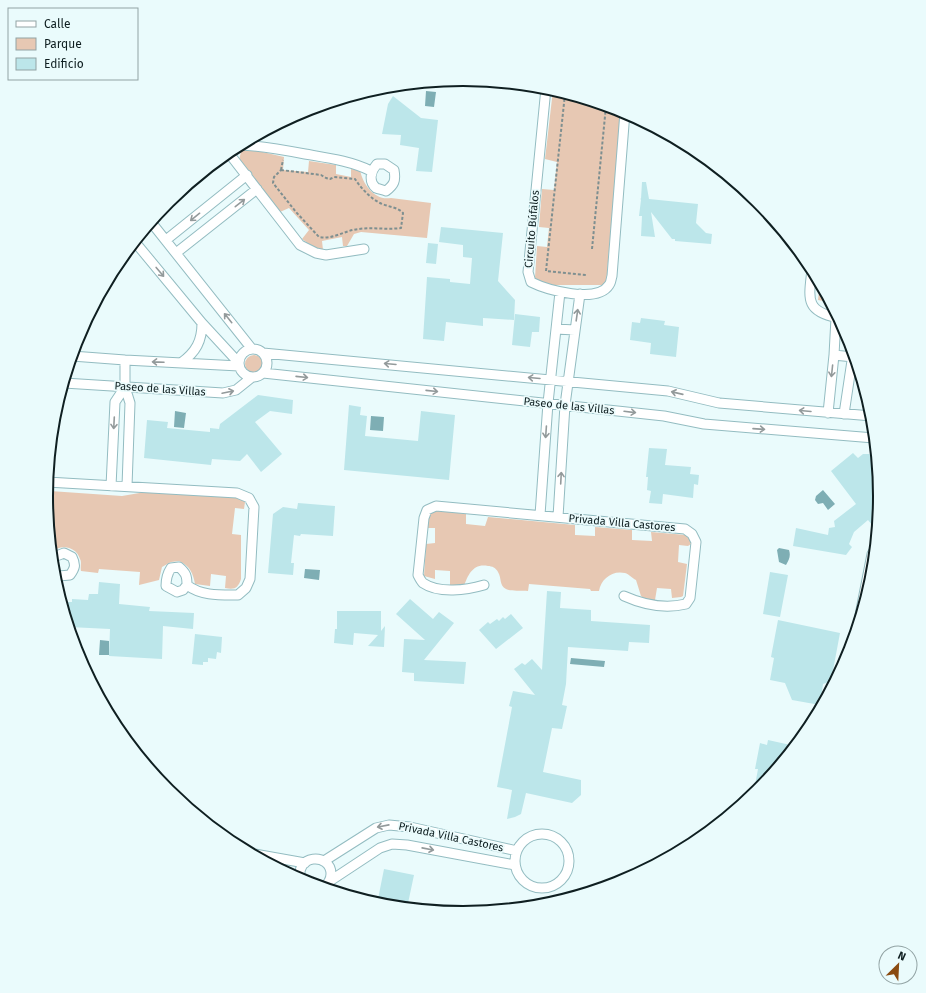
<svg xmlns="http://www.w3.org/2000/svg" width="926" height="993" viewBox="0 0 926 993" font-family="'Fira Sans',sans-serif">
	<rect width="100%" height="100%" fill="#eafbfc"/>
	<!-- green -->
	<path fill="#e7c8b3" d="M553,90L621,111L606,285H553L537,281L535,278L537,246L547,247L549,228L539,227L542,189L554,190L557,162L545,159Z
		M245,148L284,157L283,170L308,172L309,161L336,165V174L351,177V169L360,170C363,185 375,201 391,198L431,203L427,238L361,232L354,234L347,246H343L342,237L322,241L323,250L316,249L302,239L309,230L289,208L280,212L239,160L241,152Z
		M820,284L829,302L818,300Z
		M245 364a9 9 0 1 1 18 0a9 9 0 1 1-18 0Z
		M50,491L122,496L151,491L236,497L243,500L245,502L244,509L235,508L232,534L241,535V579C238,588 235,590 225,588L226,576L211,574L210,586L195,584C193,573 190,566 179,561L171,562L162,567L159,580L139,585L140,572L99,569L98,573L81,571C80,567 82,562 80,559C76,546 61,544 51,552L46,497H48Z
		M438,510L466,514V524L485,526L488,517L575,525V535L595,536V527L632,530V540L652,541L651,532L686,535L690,540L691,544L688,546L679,545L678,562L687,564L683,596L681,597L672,598L671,589L657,588L655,600C649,601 645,599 641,596L636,580C632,578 629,574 625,573C612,570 601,579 599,591H591L590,589L529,584L528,591C522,590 511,592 506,589C499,585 502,579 498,572C496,568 492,566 488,566C473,563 468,575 464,586H450V571L435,570V579L424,576L426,544L435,543V528H427L429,513Z"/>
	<!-- water -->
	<path fill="#7eaeb4" d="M426,91L436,92L434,107L425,106Z
		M175,411L186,413L184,428L174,427Z
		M371,416L384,417L383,431L370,430Z
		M823,490L835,504L828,510L823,503L818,504L815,500L816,496Z
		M779,548L789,550C791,556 789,560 786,565L779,562L777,550Z
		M305,569L320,570L319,580L304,578Z
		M100,640L109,641V655H99Z
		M571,658L605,661L604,667L570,664Z"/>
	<!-- building -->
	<path fill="#bce6ea" d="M393,96L421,118L438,120L432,172L416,171L419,148L400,145L401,135L382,134L388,104Z
		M642,182H646L649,199L698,204L696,223L706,233L712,234L711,244L675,241V239H672L651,212L655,237L641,236L642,216H639L641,200L640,198L641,199Z
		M441,227L503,233L498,281L515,300L514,320L483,318V326L446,322L444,341L423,339L427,277L450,279V282L470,284L472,258L463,257V245L439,242Z
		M428,243L438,244L436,264L426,263Z
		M515,314L540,317L539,332H532L530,347L512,345Z
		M641,318L665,321L664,325L679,327L676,357L650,354L651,343L630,340L632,322L640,323Z
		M258,395L293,400L292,414L270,411L255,422L282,454L261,472L247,454L240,461L212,459L211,465L144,458L147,420L168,422L167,428L210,432V428L219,429L220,424Z
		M349,405L361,407L360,415L367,416L365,436L418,441L421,411L455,415L449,480L344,470Z
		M649,448L667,449L665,465L691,467L690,474L699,475L698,485L694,484L693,498L663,494L662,504L649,503L651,491L647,490L648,477H646Z
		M853,453L858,458L863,454H869L876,460L880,497L877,531L868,520L854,532L849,544L852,547L846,555L793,546L796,528L828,535L829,528L835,527L834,521L856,504L831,471Z
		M298,503L335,506L333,536L301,534L300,536L294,535L291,563H294L293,575L268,573L273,514L283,507L297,509Z
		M770,572L788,575L780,617L763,614Z
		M99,582L120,584L119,604L150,607L149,611L194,613L193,629L163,626L162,659L109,656L110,629L69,627L61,602H72V599L88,600L89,594H98Z
		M547,591L561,592L560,608L591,610V621L650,625L649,643L629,642L628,651L568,647L566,684L562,705L567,706L562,729L552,728L543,772L581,780V795L572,803L526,793L521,814L515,817L507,819L512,790L497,787L512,707L509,706L513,691L535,695L514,669L522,663L525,665L532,659L542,670Z
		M410,599L433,619L439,612L454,623L424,660L466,662L464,684L414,681V673L402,672L404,639L425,640L396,614Z
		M337,611H381V631L385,626L384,647L368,646L378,635L354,633L353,645L334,643L335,629H337Z
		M511,614L523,628L496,649L479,630L488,622L490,624L497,619L499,621L503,617L505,619Z
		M778,620L840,633L831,681L823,684L820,705L792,700L785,683L770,680L774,658L771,657Z
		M195,634L222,637L221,653L217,652L216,659L208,658V662H203V665L192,664Z
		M768,740L795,746L758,792L753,796L758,769H755L760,743L767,745Z
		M384,869L414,875L407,908L377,904Z"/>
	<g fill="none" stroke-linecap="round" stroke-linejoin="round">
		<!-- street casing -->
		<g stroke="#93bcc1" stroke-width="11">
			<path id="street" d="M546,88L528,272L531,282C547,290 597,304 609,285C611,283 611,279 612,276L625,112
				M241,145C263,146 284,150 305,154C328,158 351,161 371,171
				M228,152L300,245L316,253L326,255L364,249
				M377,164H385L394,170C396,181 394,185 386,191C383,190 379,189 376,188C368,181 371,171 377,164Z
				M151,222L252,349
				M166,240L247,175
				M135,242L202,323L238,362
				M176,253L257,189
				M812,269C809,298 804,311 838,318
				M556,329L575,330
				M239 363a14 14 0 1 1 28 0a14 14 0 1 1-28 0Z
				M263,353L668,391L719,403L872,416
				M834,355L853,357
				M72,356L125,360L239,366
				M125,360V387L130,403L127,486
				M181,363C196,352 202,341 202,323
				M263,373L664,416L704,424L874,438
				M64,383L223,393L236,390L251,378
				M828,413L834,355L836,318
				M844,414L853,354
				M47,482L237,493L249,498L254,507L250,579L246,588L238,595C220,595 201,596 187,585C187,576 186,573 179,567L171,568C167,574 166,579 166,586L177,592L183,590L187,585
				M111,486L115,402L125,387
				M540,515L548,403L560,292
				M558,517L565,405L580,294
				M52,560L54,557L64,553L72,557C76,565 75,568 70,575L59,576L54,574
				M484,585C467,590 439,594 423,583C421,581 419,577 418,575L424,518L427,510L436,506L685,529L692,534L696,542L690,598L686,604C665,609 644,605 624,596
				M859,620L872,554L875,549
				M515 861a27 27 0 1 1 54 0a27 27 0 1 1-54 0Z
				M249,853L305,863
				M324,861L376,828L389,825L410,827L517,851
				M301,881C293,854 331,852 331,874C331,880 328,884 323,888
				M330,881L380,848L392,844L407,845L515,865"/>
		</g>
		<!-- path -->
		<path stroke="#7e8f90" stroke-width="2" stroke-dasharray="3 2" stroke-linecap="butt" d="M565,94L546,271L586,275
			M281,170L321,175L326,178L330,179L334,177L355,179C361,188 370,198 380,203C388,207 398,207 403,213L401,228C387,230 373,227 359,229C345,230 333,240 319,237L296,212L273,183L274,177Z
			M281,170L283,160
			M592,249L606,106"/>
		<!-- street -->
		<use href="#street" stroke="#fff" stroke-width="9"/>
	</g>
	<!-- one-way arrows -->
	<defs><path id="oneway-shaft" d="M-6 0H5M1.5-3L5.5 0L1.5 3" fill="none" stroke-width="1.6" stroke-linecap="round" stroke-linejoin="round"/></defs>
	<g stroke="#939a9b">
		<use href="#oneway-shaft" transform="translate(240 203) rotate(-38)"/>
		<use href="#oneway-shaft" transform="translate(195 217) rotate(141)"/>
		<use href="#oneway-shaft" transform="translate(160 272) rotate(50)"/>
		<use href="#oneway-shaft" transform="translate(577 315) rotate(-82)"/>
		<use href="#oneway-shaft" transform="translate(228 318) rotate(-129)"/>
		<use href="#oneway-shaft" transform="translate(158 362) rotate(-178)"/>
		<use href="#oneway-shaft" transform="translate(390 364) rotate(-175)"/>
		<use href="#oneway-shaft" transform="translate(832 371) rotate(96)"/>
		<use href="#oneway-shaft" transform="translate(302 377) rotate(6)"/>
		<use href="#oneway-shaft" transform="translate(534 378) rotate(-175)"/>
		<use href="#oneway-shaft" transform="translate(432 391) rotate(6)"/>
		<use href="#oneway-shaft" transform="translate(228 392) rotate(-12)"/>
		<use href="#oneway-shaft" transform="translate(677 393) rotate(-167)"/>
		<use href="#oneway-shaft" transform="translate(805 411) rotate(-175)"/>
		<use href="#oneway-shaft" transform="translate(630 412) rotate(7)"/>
		<use href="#oneway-shaft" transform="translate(114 423) rotate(93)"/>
		<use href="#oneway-shaft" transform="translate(759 429) rotate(4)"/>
		<use href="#oneway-shaft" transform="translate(546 432) rotate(94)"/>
		<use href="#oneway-shaft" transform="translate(561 478) rotate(-87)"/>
		<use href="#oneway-shaft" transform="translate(383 826) rotate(169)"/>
		<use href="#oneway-shaft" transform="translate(428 849) rotate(11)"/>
	</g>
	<g text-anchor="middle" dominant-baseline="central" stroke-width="3.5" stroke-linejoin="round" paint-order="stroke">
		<!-- street labels -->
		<g font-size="11" fill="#0f1f21" stroke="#eafbfc">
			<text transform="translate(532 229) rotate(-85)">Circuito Búfalos</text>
			<text transform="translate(160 389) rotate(4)">Paseo de las Villas</text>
			<text transform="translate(569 406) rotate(6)">Paseo de las Villas</text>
			<text transform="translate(622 523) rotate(5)">Privada Villa Castores</text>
			<text transform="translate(451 837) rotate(12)">Privada Villa Castores</text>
		</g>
	</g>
	<!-- crop -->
	<path d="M0 0H926V993H0ZM53 496a410 410 0 1 1 820 0a410 410 0 1 1-820 0Z" fill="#eafbfc" fill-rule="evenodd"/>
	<path fill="none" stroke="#0f1f21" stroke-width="2" d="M53 496a410 410 0 1 1 820 0a410 410 0 1 1-820 0Z"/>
	<!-- legend -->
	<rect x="8" y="8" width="130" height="72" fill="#eafbfc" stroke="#92a3a4"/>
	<rect x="16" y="21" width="20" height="6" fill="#ffffff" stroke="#92a3a4"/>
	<text x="44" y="28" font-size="12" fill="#0f1f21">Calle</text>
	<rect x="16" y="38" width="20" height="12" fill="#e7c8b3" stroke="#92a3a4"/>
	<text x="44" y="48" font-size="12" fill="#0f1f21">Parque</text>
	<rect x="16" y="58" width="20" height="12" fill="#bce6ea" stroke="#92a3a4"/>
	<text x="44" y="68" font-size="12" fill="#0f1f21">Edificio</text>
	<!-- north arrow -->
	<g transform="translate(898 965) rotate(24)"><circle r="19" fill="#eafbfc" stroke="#92a3a4"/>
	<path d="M0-3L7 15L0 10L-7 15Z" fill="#8a4b11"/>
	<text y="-6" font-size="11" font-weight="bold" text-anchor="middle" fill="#0f1f21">N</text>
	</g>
</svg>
